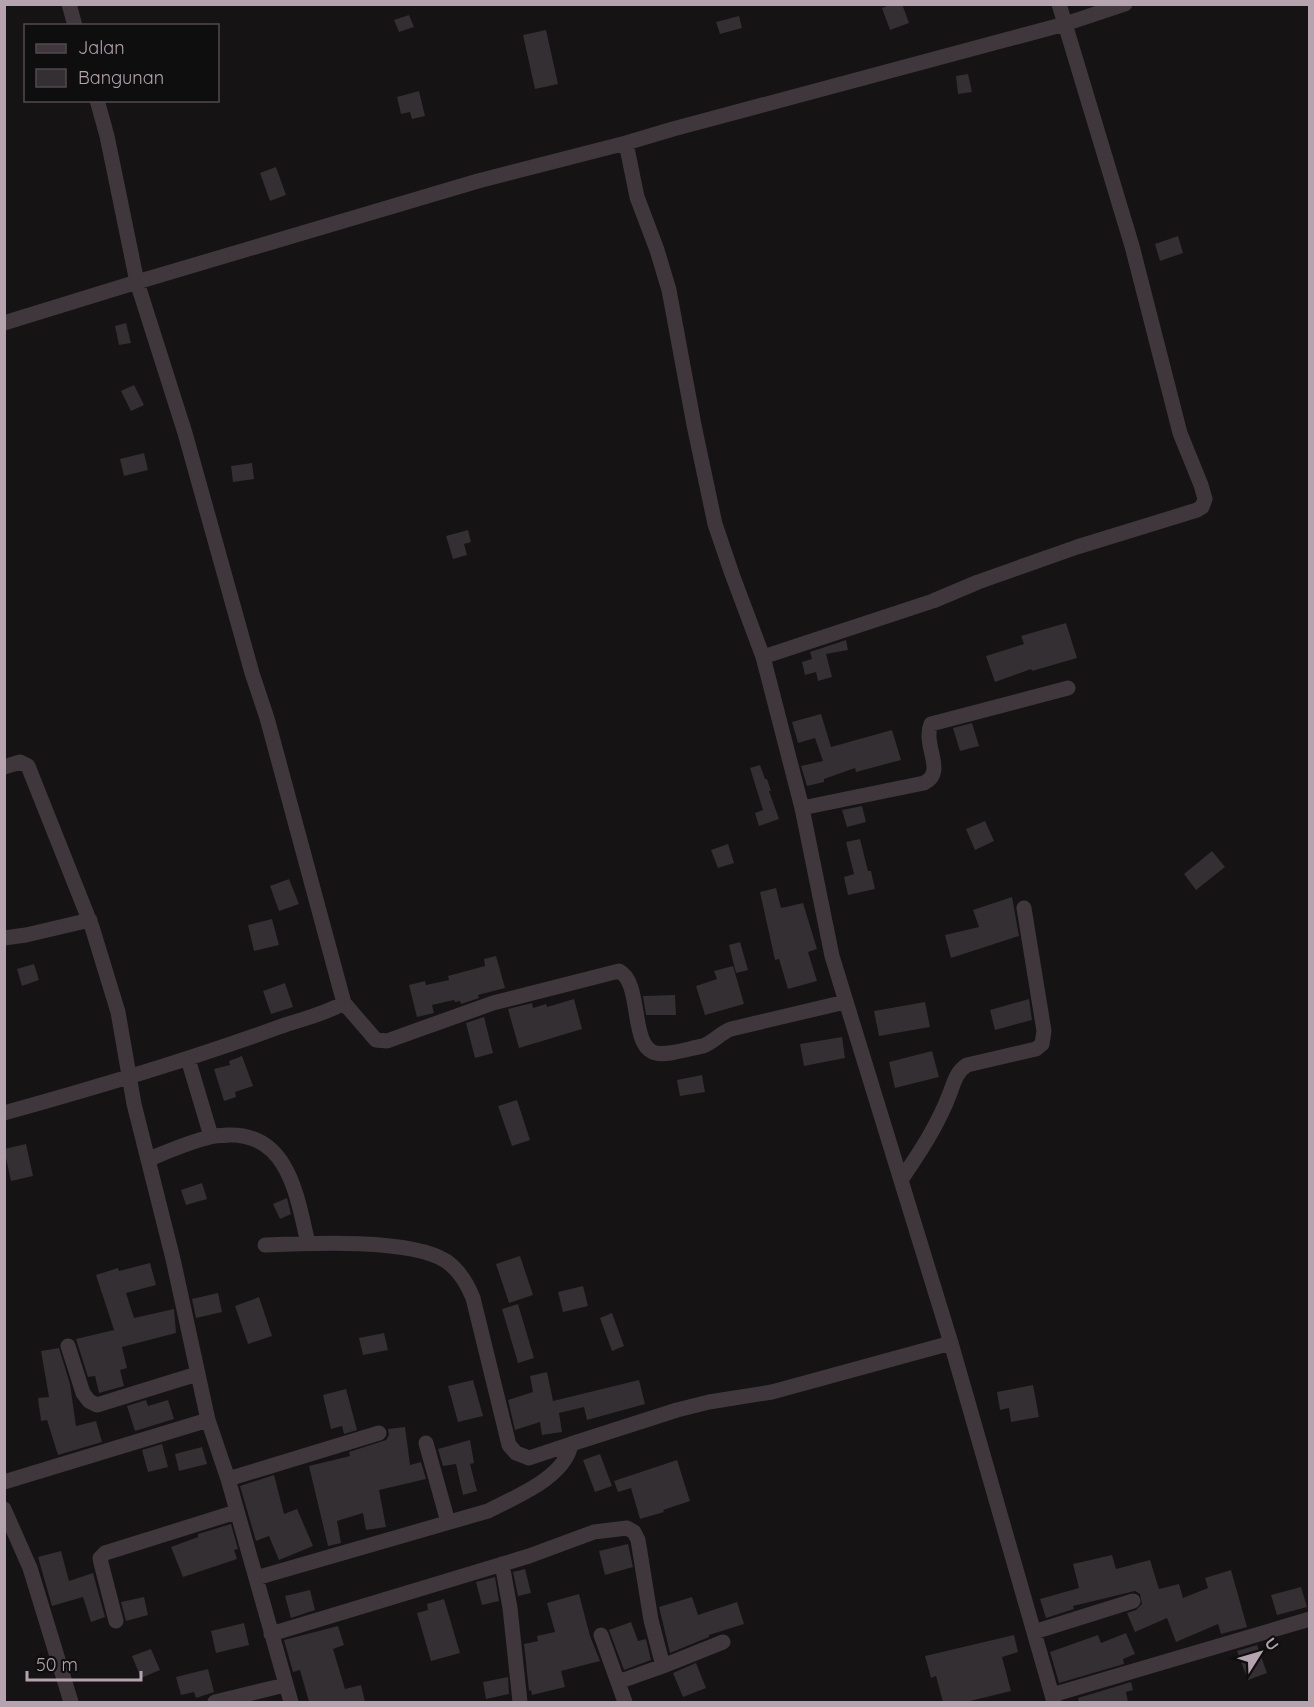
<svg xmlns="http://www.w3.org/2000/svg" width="1314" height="1707" viewBox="0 0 1314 1707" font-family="Quicksand,sans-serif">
	<rect width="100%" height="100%" fill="#151313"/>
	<!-- building -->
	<path fill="#342f32" d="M892,4H902L909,23L890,30L882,8Z
		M409,15L414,27L399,32L394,20Z
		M739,16L742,28L720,34L716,22Z
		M546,30L558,84L535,89L523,35Z
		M968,74L972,92L958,94L956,76Z
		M419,91L425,116L412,119L410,112L401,114L397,97Z
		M276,167L286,195L270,201L260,173Z
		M1178,236L1183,253L1160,261L1155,244Z
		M126,323L131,343L119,345L115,326Z
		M134,385L144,405L131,411L121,391Z
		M144,453L148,470L124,476L120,459Z
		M252,463L254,479L233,482L231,466Z
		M468,530L471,542L464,544L467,555L453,559L446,536Z
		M1066,623L1077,658L1032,671L1031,669L995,682L986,656L1024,644L1021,636Z
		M846,640L848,650L826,654L832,677L818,681L816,672L805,675L802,662L812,659L810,652Z
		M821,714L831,747L892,730L901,760L856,772L855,768L824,779V782L807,786L801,766L823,761L815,738L798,743L792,722Z
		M972,723L979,746L960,751L953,728Z
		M760,765L765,779H767L771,791H769L779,819L759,826L755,813L763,810L750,768Z
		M862,806L866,822L847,827L842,810Z
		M985,821L994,841L975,850L966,829Z
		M860,839L868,871H871L875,889L848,895L844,877L854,874L846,842Z
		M728,844L734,863L718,868L711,850Z
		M1212,851L1225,867L1196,890L1184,874Z
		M289,879L299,904L279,911L270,886Z
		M776,888L781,908L803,903L817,949L808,952L817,981L788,989L779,959L775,960L760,892Z
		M1012,897L1019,936L951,958L945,935L979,927L973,910Z
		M272,919L279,945L254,951L248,925Z
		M740,942L748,970L736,973L729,945Z
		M496,956L505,988L478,995L479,998L461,1004L460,1001L455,1002L454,1000L432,1005L434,1013L417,1017L409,985L425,981L426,985L449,980L448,976L485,966L484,959Z
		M34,964L39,980L22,986L17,969Z
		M733,966L744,1004L705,1015L696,986L717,979L714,971Z
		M285,983L293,1007L271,1014L263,991Z
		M675,995L676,1015H646L643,996Z
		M574,999L582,1029L519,1048L508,1009L532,1003L533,1008L546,1004L547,1007Z
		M1029,999L1032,1020L995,1030L990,1010Z
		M925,1002L930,1027L879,1036L874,1011Z
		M484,1017L493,1053L475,1058L466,1023Z
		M842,1037L845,1058L804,1066L800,1044Z
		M932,1051L939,1077L895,1088L889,1062Z
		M242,1056L253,1086L235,1092L236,1097L224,1101L214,1069L230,1065L229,1061Z
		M702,1075L705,1092L680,1096L677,1080Z
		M517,1100L530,1140L512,1146L498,1106Z
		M26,1144L33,1176L11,1181L4,1149Z
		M202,1183L207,1199L186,1205L181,1190Z
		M287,1198L291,1214L280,1219L273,1204Z
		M520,1256L533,1295L509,1303L496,1264Z
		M150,1263L156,1285L126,1293L134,1318L174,1309L176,1333L122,1347L127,1368L120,1370L124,1386L99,1393L95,1376L88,1377L76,1339L114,1330L96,1275L118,1268L119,1271Z
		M583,1286L588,1306L563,1312L558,1292Z
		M218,1293L222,1312L196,1318L192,1299Z
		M259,1297L272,1336L248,1344L235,1306Z
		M518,1304L534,1358L518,1363L502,1309Z
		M612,1313L624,1346L612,1351L600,1318Z
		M384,1333L388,1350L363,1355L359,1338Z
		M59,1348L70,1384L76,1426L96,1421L102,1442L58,1455L47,1420L41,1421L38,1398L49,1397L41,1351Z
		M547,1372L553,1401L639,1380L645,1404L587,1420L584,1407L559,1413L562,1432L542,1435L540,1422L515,1430L508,1400L533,1392L530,1376Z
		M473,1380L483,1416L458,1422L448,1386Z
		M1033,1385L1039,1417L1011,1422L1009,1408L1000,1410L997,1392Z
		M346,1389L357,1430L344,1434L342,1426L331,1429L323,1395Z
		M146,1400L148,1406L168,1400L174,1419L135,1431L127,1406Z
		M405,1427L410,1465L421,1462L426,1479L379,1490L386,1527L366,1530L363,1513L337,1521L341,1543L328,1546L309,1466L350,1456L349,1452L386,1440L389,1435L388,1429Z
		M470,1440L474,1463L470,1464L477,1491L463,1495L456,1464L443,1466L438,1449Z
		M162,1444L168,1467L148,1472L142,1450Z
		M202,1447L207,1464L179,1471L175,1454Z
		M600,1454L612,1486L595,1492L583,1460Z
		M677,1460L690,1501L663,1510L664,1512L640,1519L631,1488L618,1492L614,1481Z
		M274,1475L284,1514L297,1509L313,1546L279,1560L269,1536L256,1541L240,1486Z
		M231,1524L238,1549L234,1550L237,1559L183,1577L171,1547L198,1537V1534Z
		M628,1544L633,1567L605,1575L599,1551Z
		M61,1551L69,1581L93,1573L105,1617L91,1622L83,1597L52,1606L38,1557Z
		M1112,1555L1116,1569L1150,1560L1159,1589L1179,1584L1183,1598L1208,1588L1205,1578L1231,1570L1247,1627L1221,1634L1218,1624L1176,1642L1167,1618L1135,1632L1127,1613L1136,1610L1142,1604L1140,1594L1135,1591L1073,1606L1074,1609L1046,1618L1040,1599L1079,1588L1073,1564Z
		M525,1569L531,1593L518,1596L513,1572Z
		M495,1577L499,1601L482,1605L476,1582Z
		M1301,1587L1307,1607L1277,1615L1271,1595Z
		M310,1590L315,1610L291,1618L285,1596Z
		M579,1594L590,1636L600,1661L561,1671L565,1687L532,1695L531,1690L529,1691L524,1644L538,1641L537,1636L555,1632L547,1603Z
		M144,1597L148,1615L126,1621L121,1602Z
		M692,1597L698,1615L737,1602L744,1624L709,1635V1637L670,1653L659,1607Z
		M444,1599L460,1653L431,1661L417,1613L428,1610L427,1604Z
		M631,1622L638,1641L646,1639L651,1660L624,1670L609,1630Z
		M244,1623L249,1645L216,1653L211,1631Z
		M338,1626L344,1645L333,1649L345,1689L361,1685L365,1702H309L300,1670L293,1672L284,1640Z
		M1126,1633L1135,1654L1123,1659L1124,1664L1059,1683L1050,1652L1098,1635L1101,1643Z
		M1014,1635L1018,1652L1002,1657L1011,1691L966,1702H943L936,1676L931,1678L925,1656Z
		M1257,1645L1267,1673L1248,1680L1237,1651Z
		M151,1649L160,1670L141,1678L132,1656Z
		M696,1663L706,1688L683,1697L673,1673Z
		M208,1669L214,1692L196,1698L194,1692L181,1695L176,1677Z
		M508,1677L509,1694L486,1699L483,1682Z
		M1131,1682L1133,1690L1126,1692L1128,1702H1079L1078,1698Z"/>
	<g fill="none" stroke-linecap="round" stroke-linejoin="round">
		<!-- minor -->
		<path stroke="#3f373c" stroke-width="15" d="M69,4L75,26
			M97,100L107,136L137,282L478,181L626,143L673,129L1065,24L1125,4
			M626,143L637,197L657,250L669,290L694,425L715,524L732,574L763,657L802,808L832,956L951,1343L1054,1702
			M4,323L137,282L185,433L252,673L267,718L344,1003
			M763,657L933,601L978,582L1077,547L1197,510L1202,507L1205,499L1201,485L1180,433L1132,246L1059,4
			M4,767L20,762L28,766L92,927L118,1012L134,1104L173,1259L208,1420L228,1479L291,1702
			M802,808L924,783C947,772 922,746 931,724L1068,688
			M4,938L26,935L90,920
			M188,1059L211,1136
			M4,1113C98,1087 189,1060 279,1027C301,1019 323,1015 344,1003L376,1040L387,1041L493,1003L619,971C643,983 629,1047 656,1053C667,1056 691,1048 703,1046C714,1042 720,1033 731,1029L845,1002
			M149,1159C169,1151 189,1142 210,1137C216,1135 222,1136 228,1135C289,1133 297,1197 308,1243
			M901,1180C920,1152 938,1125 950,1093C954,1082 957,1071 967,1065L1036,1049L1042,1044L1044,1031L1024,908
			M265,1245C308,1243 411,1238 446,1261C459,1270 467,1283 473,1298L509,1445L516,1453L529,1458L571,1444
			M68,1346L83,1393L89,1401L97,1405L197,1374
			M426,1443L448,1522
			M228,1479L379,1433
			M4,1482L208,1420
			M4,1509L30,1568L71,1702
			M502,1564L510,1608L520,1702
			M256,1578L488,1511C515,1497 566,1477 571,1444L677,1410L709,1402L772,1392L951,1343
			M116,1621L101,1563L100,1558L105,1553L236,1512
			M1034,1632L1133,1601
			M271,1634L529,1556L594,1532L627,1528L634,1532L638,1540L651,1620L663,1666L723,1642
			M601,1635L625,1702
			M618,1682L663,1666
			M1052,1695L1310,1619
			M215,1702L285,1685"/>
	</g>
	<!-- border -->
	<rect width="1314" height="1707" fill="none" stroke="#b6a3b0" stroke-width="12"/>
	<!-- legend -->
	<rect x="24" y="24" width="195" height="78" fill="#0f0e0e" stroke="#524a4f" stroke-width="1.5"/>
	<rect x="36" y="44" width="30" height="9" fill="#3f373c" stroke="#524a4f" stroke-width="1.5"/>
	<text x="78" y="54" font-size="18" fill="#b6a3b0">Jalan</text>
	<rect x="36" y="69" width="30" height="18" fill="#342f32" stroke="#524a4f" stroke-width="1.5"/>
	<text x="78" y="84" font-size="18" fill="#b6a3b0">Bangunan</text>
	<!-- north arrow -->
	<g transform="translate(1260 1653) rotate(53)" stroke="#0f0e0e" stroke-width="4.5" paint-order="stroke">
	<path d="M0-4.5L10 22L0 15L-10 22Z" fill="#b6a3b0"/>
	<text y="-9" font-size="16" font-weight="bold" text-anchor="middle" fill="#b6a3b0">U</text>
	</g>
	<!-- scale -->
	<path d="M27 1671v9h114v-9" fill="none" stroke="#b6a3b0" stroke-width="3"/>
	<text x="36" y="1671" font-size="18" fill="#b6a3b0" stroke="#0f0e0e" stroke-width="4.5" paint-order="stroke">50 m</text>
</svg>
